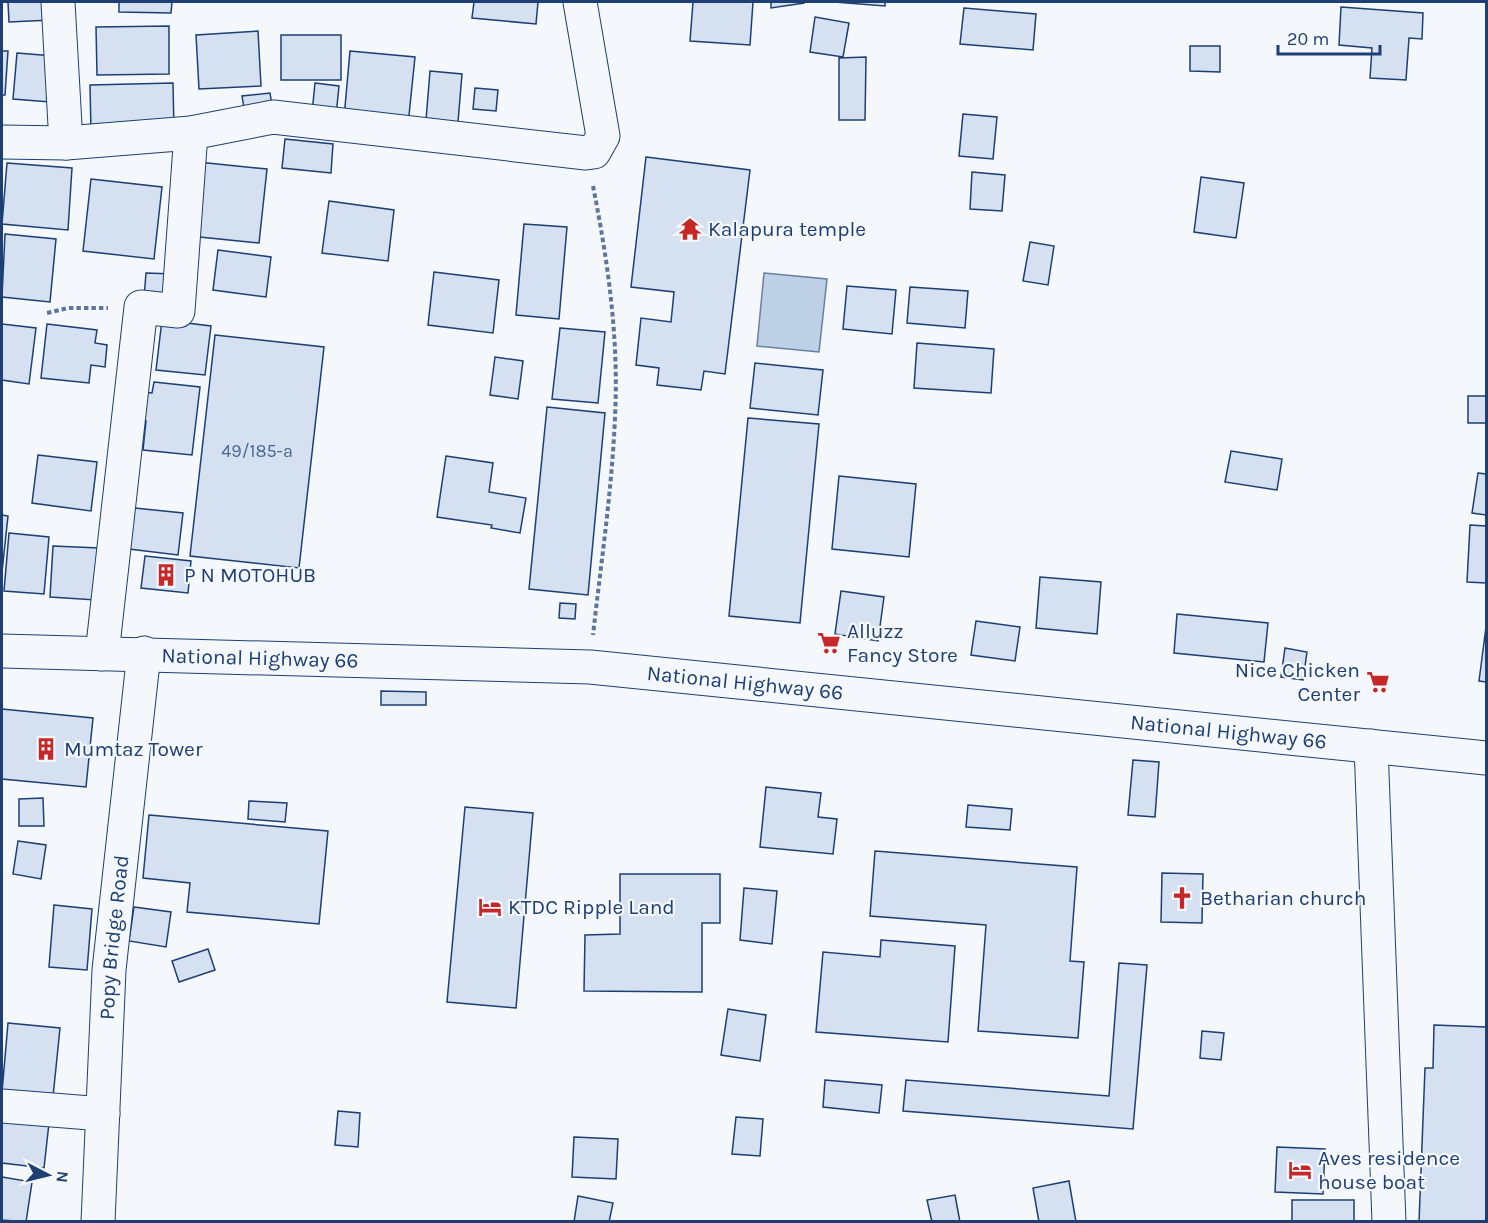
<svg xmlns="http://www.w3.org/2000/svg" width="1488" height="1223" viewBox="0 0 1488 1223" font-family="Karla,sans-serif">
	<rect width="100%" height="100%" fill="#f4f7fb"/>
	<!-- water -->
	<path fill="#bed0e5" stroke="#687fa3" stroke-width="1.5" d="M764,273L827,279L819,352L757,346Z"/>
	<!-- building -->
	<path fill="#d5e0f0" stroke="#1d3f73" stroke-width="1.5" d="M8,2H50L51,20L9,22Z
		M119,2H172L171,13L119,12Z
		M474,2H538L536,24L472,18Z
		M693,2H753L750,45L690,41Z
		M771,2H804V3L771,8Z
		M834,2H885V6Z
		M1341,7L1423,13L1422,39L1409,38L1406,80L1370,78L1372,48L1339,45Z
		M964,8L1036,14L1033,50L960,44Z
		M815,17L849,23L843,57L810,52Z
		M169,26V74L97,75L96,27Z
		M258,31L261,86L199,89L196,35Z
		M281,35H341V80H281Z
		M1190,46H1220V72L1190,71Z
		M2,51H8L5,95H2Z
		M350,51L415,57L408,125L344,118Z
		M17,53L54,56L50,102L13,99Z
		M866,57L865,120H839V58Z
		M430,71L462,74L458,122L426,120Z
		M173,83L174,130L91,132L90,85Z
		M315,83L339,86L336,116L312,113Z
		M475,88L498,90L496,111L473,109Z
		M270,93L273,111L245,114L242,96Z
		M963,114L997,117L993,159L959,156Z
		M285,139L333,144L331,173L282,168Z
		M646,157L750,170L725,374L704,371L701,390L657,385L659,368L636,365L641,318L671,322L674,292L631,287Z
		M198,162L267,169L259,243L190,236Z
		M7,163L72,168L68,230L2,224Z
		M972,172L1005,175L1002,211L970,209Z
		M1201,177L1244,183L1236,238L1194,232Z
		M91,179L162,187L154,259L83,251Z
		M329,201L394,210L388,261L322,253Z
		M524,224L567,227L559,319L516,315Z
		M5,234L56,239L50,302L2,297Z
		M1030,242L1054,246L1048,285L1023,281Z
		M218,250L271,257L266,297L213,290Z
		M434,272L499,280L493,333L428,325Z
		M146,273L174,274L172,299L144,298Z
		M847,286L896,290L892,334L843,329Z
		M910,287L968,291L965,328L907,323Z
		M162,320L211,326L205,375L156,370Z
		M2,324L36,328L29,384L2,380Z
		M47,324L97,330L95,343L107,345L105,367L91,365L89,383L41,378Z
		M560,328L605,332L598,403L552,399Z
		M215,335L324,347L299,568L190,556Z
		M917,343L994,349L991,393L914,388Z
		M495,357L523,361L518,399L490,395Z
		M755,363L823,370L818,415L750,408Z
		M154,382L200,387L192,455L143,450L146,421L131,419L133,391L152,393Z
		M1468,396H1486V423H1468Z
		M547,407L605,413L588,595L529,589Z
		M748,418L819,424L800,623L729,616Z
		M1231,451L1282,459L1277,490L1225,482Z
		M38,455L97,462L91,511L32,503Z
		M446,456L493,463L489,492L526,498L520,533L491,528L492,525L437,517Z
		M1478,473L1486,474V515L1472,513Z
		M839,476L916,484L909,557L832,549Z
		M125,507L183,513L178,555L121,548Z
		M2,515L8,516L2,572Z
		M1470,525L1486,526V583L1467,582Z
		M9,533L49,537L44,594L4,591Z
		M53,546L99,548L96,600L50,597Z
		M145,556L191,561L188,593L141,588Z
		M1040,577L1101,582L1097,634L1036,628Z
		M841,591L884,597L878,641L835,634Z
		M560,603L576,604L575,619L559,618Z
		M1177,614L1268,623L1264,662L1174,653Z
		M976,621L1020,627L1015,661L971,655Z
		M1486,627V682L1479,681Z
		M1285,648L1307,652L1303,680L1281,677Z
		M381,691L426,692V705H381Z
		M2,709L93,718L86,787L2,779Z
		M1133,760L1159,762L1155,817L1128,815Z
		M766,787L821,793L818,817L837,819L833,854L760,847Z
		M43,798L44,826H19V799Z
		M249,801L287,803L285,822L248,819Z
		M968,805L1012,809L1010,830L966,827Z
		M465,807L533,813L516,1008L447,1002Z
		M149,815L328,831L319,924L187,912L190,883L143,878Z
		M18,841L46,845L41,879L13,874Z
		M875,851L1077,867L1070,961L1084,962L1078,1038L978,1031L986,925L870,916Z
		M1162,873L1203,874L1202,923L1161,922Z
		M620,874H720V923H702V992L584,991L585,935L620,934Z
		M744,888L777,891L772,944L740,940Z
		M54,905L92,909L87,970L49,967Z
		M134,907L171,912L166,947L129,941Z
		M881,940L955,946L948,1042L816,1032L823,952L880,957Z
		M208,949L215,970L179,982L172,961Z
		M1119,963L1147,965L1133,1129L903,1111L906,1080L1109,1096Z
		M728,1009L766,1015L760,1061L721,1055Z
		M8,1023L60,1028L53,1097L2,1092Z
		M1434,1025L1486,1027V1222H1419L1425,1068H1433Z
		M1202,1031L1224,1033L1221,1060L1200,1058Z
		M825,1080L882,1085L879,1113L823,1107Z
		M338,1111L360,1113L358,1147L335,1145Z
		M736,1117L763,1119L760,1156L732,1154Z
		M2,1118L49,1123L44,1168L2,1163Z
		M574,1137L618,1139L616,1179L572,1177Z
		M1277,1147L1325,1149L1323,1194L1275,1192Z
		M2,1177L32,1182L26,1222L2,1220Z
		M1069,1181L1076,1222H1039L1033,1188Z
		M955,1195L960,1222H932L927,1200Z
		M578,1196L613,1203L609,1222H574Z
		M1292,1200H1354V1222H1292Z"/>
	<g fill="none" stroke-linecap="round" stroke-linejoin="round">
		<!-- minor casing -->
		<g stroke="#1d3f73" stroke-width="35">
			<g id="minor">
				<path d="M58,2L66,143"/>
				<path d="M2,142L66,143L191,133L273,117L586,153L594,152L603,136L580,2"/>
				<path d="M102,654L141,307L178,311L191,133"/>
				<path d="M1371,746L1389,1222"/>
				<path d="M2,1106L103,1114"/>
				<path id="s1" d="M98,1222L109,970L144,653"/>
			</g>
		</g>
		<!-- major casing -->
		<g stroke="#1d3f73" stroke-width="35">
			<g id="major">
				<path id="s2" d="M2,651L590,667L1486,758"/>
			</g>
		</g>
		<!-- path -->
		<path stroke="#5e769c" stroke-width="4" stroke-dasharray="4.5 3" stroke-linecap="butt" d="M593,186C608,262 619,339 615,417C612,490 601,563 593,635
			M47,313L68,308H108"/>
		<!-- minor -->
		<use href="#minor" stroke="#f4f7fb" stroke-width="33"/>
		<!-- major -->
		<use href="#major" stroke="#f4f7fb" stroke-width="33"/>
	</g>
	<!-- icons -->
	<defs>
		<g id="temple-bare" transform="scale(1.8)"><path d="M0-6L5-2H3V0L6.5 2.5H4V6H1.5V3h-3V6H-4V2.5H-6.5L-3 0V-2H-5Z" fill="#c62828" stroke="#f4f7fb" stroke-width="2.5" paint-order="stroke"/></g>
		<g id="building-bare" transform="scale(1.8)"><path d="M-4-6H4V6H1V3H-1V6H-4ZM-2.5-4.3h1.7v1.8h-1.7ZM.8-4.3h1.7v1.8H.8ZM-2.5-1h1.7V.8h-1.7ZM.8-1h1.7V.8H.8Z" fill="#c62828" stroke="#f4f7fb" stroke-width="2.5" paint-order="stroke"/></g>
		<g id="supermarket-bare" transform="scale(1.8)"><path d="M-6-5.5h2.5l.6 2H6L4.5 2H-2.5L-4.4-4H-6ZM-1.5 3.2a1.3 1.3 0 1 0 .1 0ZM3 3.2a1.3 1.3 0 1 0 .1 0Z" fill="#c62828" stroke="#f4f7fb" stroke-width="2.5" paint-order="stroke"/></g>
		<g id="church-bare" transform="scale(1.8)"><path d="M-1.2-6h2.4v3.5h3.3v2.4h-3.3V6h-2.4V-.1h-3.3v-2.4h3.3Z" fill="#c62828" stroke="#f4f7fb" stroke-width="2.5" paint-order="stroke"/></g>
		<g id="hotel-bare" transform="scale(1.8)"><path d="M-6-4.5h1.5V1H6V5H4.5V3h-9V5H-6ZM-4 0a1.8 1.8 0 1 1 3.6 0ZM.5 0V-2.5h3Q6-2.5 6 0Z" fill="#c62828" stroke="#f4f7fb" stroke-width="2.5" paint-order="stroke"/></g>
	</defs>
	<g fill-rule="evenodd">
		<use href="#temple-bare" x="690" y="229"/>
		<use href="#building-bare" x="166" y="575"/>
		<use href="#supermarket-bare" x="829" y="643"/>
		<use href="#supermarket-bare" x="1378" y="682"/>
		<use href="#building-bare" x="46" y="749"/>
		<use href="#church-bare" x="1182" y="898"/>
		<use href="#hotel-bare" x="490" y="907"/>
		<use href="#hotel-bare" x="1300" y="1170"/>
	</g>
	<g text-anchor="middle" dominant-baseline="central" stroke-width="4.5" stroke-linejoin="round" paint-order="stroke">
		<!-- number labels -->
		<g font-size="18" fill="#4b6792">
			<text x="257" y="451">49/185-a</text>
		</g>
		<!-- poi labels -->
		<g font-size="21" fill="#1d3f73" stroke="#f4f7fb" text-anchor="start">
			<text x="708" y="229">Kalapura temple</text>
			<text x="184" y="575">P N MOTOHUB</text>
			<text x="847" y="631">Alluzz<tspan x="847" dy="24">Fancy Store</tspan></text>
			<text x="1360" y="670" text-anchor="end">Nice Chicken<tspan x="1360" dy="24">Center</tspan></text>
			<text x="64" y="749">Mumtaz Tower</text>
			<text x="1200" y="898">Betharian church</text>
			<text x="508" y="907">KTDC Ripple Land</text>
			<text x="1318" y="1158">Aves residence<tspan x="1318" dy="24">house boat</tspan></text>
		</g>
		<!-- street labels -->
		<g font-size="21" fill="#1d3f73" stroke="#f4f7fb">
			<text stroke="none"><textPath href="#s2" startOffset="258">National Highway 66</textPath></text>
			<text stroke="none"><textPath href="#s2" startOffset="744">National Highway 66</textPath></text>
			<text stroke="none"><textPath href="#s2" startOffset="1230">National Highway 66</textPath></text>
			<text stroke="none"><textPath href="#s1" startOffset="285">Popy Bridge Road</textPath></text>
		</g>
	</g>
	<!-- border -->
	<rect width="1488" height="1223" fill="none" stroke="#1d3f73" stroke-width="6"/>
	<!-- north arrow -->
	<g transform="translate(48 1175) rotate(97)" stroke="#f4f7fb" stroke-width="4.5" paint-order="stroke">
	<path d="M0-4.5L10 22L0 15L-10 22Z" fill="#1d3f73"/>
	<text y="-9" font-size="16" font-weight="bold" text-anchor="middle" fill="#1d3f73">N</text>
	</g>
	<!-- scale -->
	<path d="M1278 45v9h102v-9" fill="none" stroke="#1d3f73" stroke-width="3"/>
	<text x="1287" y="45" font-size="18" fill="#1d3f73" stroke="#f4f7fb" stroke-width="4.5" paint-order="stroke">20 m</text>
</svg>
